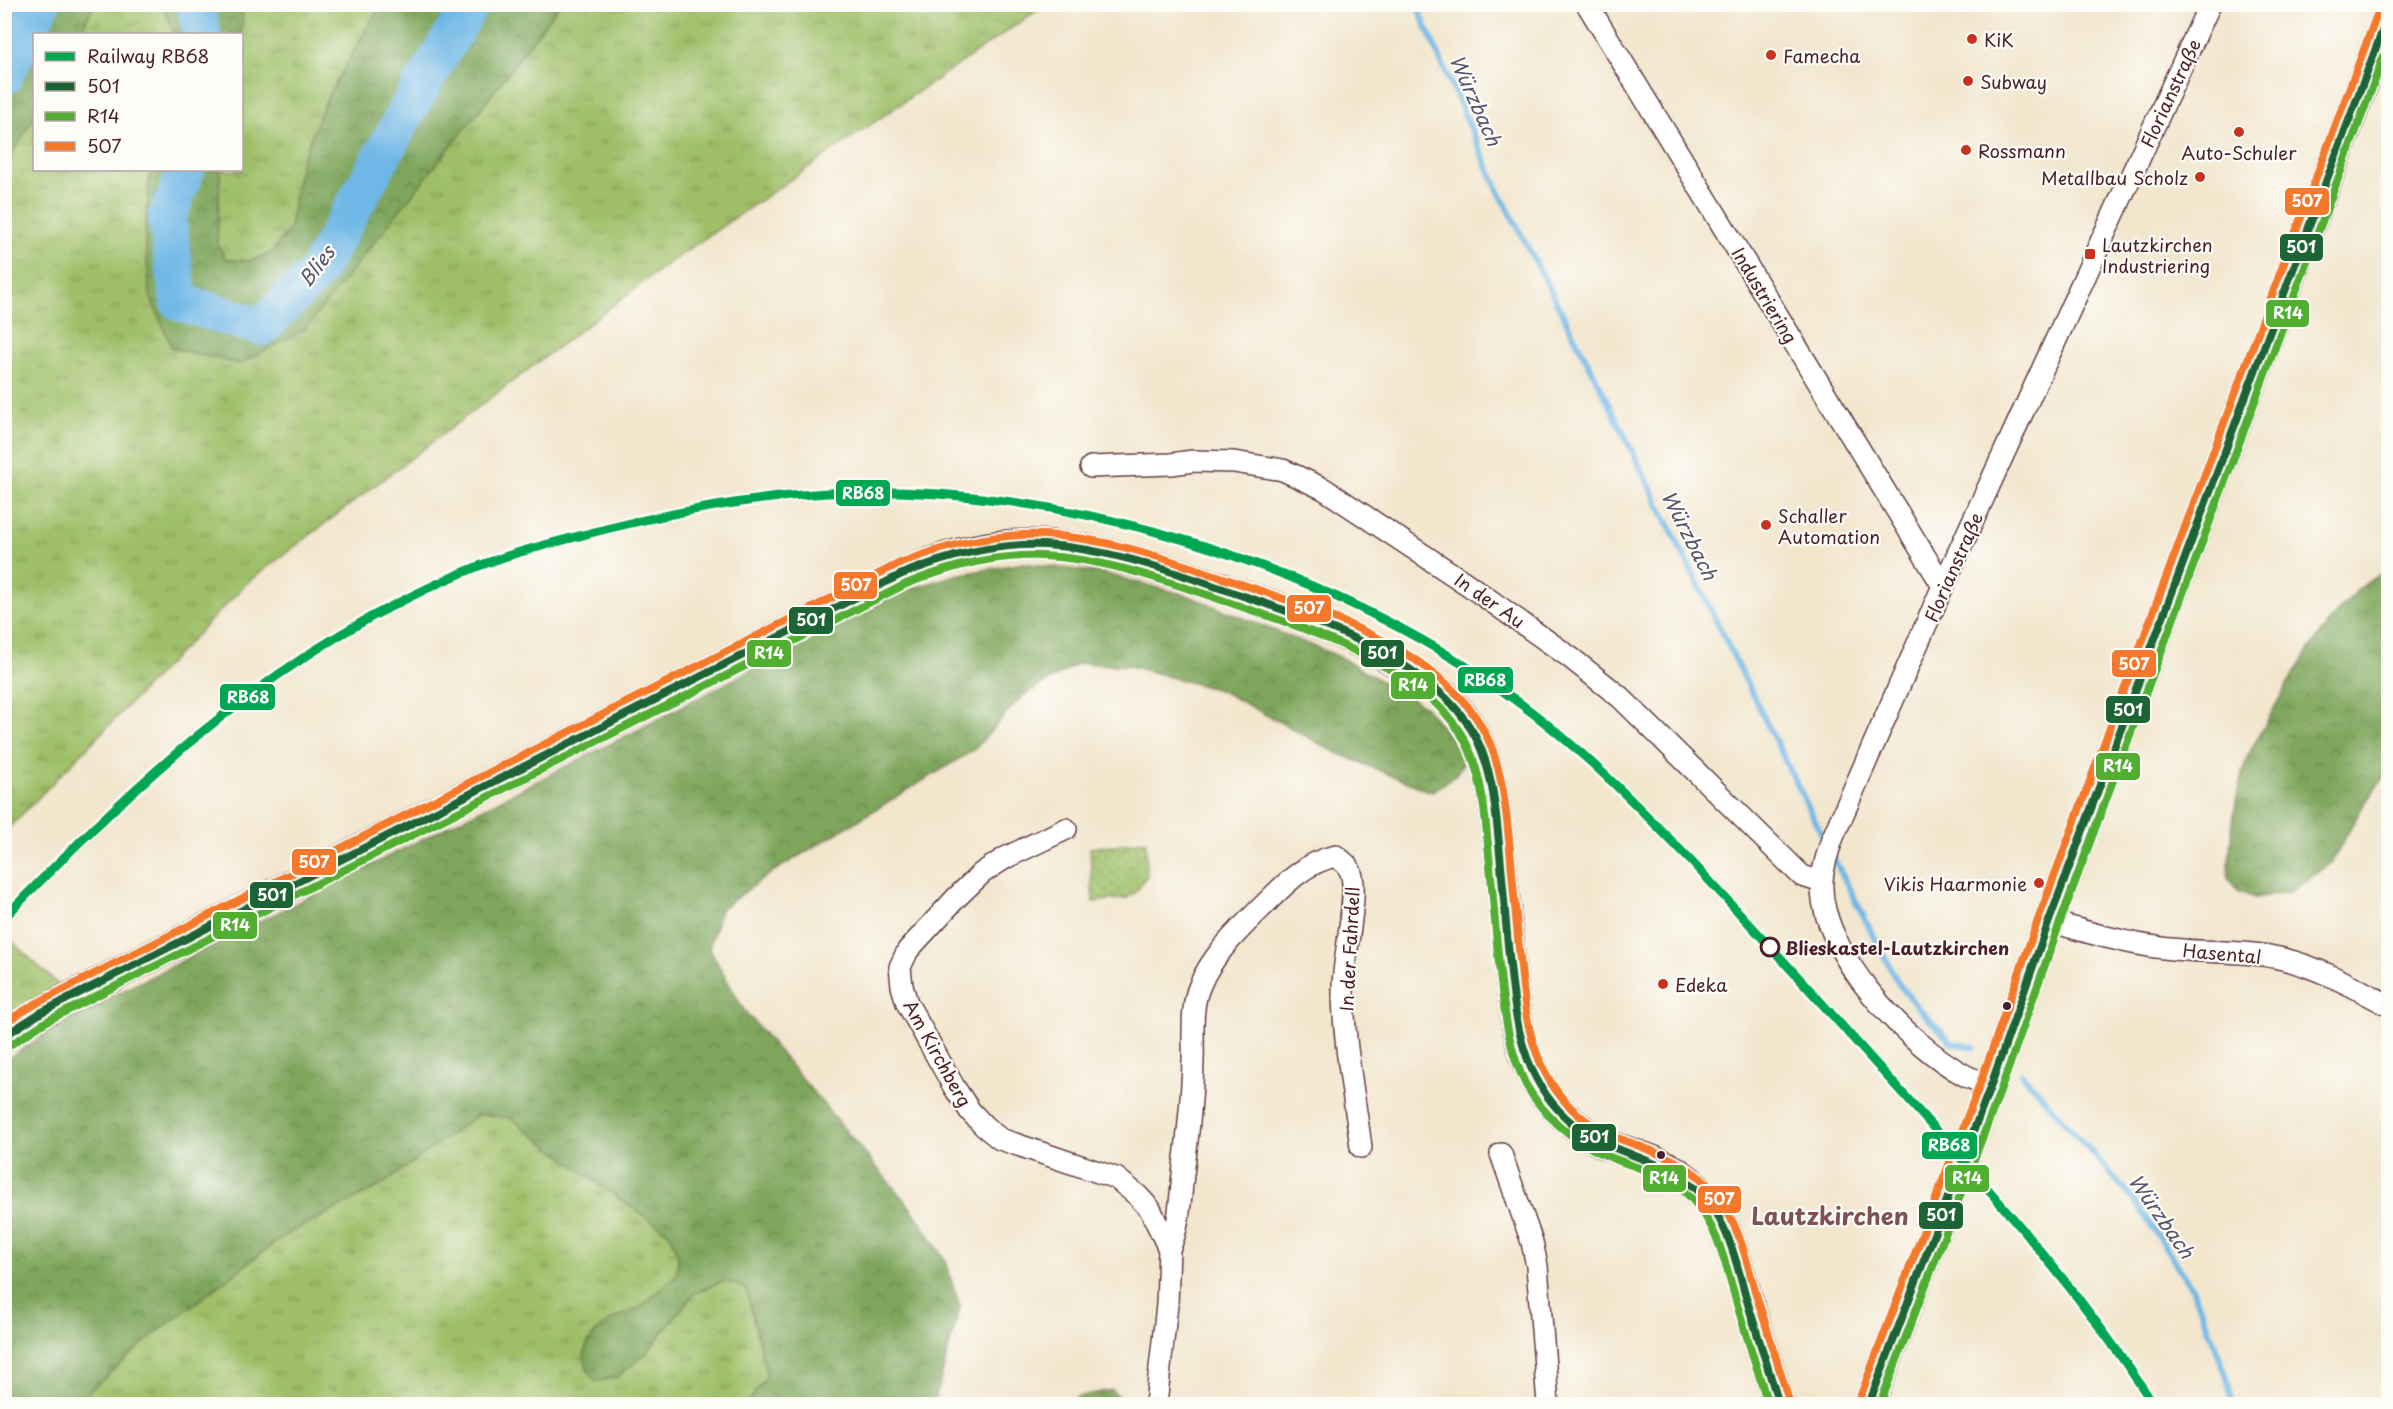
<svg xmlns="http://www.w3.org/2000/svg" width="2393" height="1409" viewBox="0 0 2393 1409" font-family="'Playpen Sans',sans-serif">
	<defs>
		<pattern id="grass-tufts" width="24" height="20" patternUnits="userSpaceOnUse" patternTransform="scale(1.5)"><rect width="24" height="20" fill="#9ebf68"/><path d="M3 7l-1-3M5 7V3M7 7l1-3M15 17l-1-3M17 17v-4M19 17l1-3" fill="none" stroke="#839b56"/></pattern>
		<pattern id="forest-crowns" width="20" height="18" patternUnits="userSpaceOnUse" patternTransform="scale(1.5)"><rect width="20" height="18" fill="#7ea65c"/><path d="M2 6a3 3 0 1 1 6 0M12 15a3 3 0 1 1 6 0" fill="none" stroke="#69874c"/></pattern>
		<pattern id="park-dots" width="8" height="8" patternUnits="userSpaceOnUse" patternTransform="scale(1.5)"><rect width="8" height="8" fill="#9ebf68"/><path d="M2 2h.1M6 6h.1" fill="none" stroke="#839b56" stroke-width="1.8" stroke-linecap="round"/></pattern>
	</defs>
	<rect width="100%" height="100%" fill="#fdfcf7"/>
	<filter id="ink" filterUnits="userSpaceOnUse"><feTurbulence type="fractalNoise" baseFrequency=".0167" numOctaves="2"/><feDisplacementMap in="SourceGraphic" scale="12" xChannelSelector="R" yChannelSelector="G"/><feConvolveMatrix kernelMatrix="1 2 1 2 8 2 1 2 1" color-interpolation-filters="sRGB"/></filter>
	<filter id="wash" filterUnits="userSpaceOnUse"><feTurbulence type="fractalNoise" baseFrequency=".008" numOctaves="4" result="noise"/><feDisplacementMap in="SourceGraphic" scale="24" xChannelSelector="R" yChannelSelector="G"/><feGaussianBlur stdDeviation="1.35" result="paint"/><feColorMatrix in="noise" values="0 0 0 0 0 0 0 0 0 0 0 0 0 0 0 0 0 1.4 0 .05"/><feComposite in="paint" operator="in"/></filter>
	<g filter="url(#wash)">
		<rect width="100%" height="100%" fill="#f2e6cd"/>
		<!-- grass -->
		<path fill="url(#grass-tufts)" stroke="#746f4a" stroke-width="1.5" d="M94,4L163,5L174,34H79Z
			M243,5H380L325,102L301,162L290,228L271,253L249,261L226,259L217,243L220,170H242L241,34Z
			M559,5H1045L666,265L248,582L5,832L4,166L34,117V170H150L145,238L150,295L172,348L240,364L482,107Z
			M5,935L63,989L5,1056Z
			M478,1114L511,1118L604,1188L670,1234L678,1255L677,1274L637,1310L613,1319L644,1356L694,1293L723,1281L746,1288L767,1376L747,1404H75L153,1335L284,1236L380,1186Z"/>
		<!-- forest -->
		<path fill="url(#forest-crowns)" stroke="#646244" stroke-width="1.5" d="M5,4L94,5L79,34H34V117L5,166Z
			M163,5H243L241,34H174Z
			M380,5H559L482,107L305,329L240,364L172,348L150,295L145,238L150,170H220L217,243L226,259L249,261L271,253L290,228L301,162L325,102Z
			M1023,563L1102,573L1186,595L1338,656L1426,707L1467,758L1454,777L1431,792L1335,752L1222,691L1130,666L1079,663L1022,696L974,750L774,871L721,909L709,948L744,1010L914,1212L944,1258L960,1307L934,1404H747L767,1376L746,1288L723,1281L694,1293L644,1356L617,1377L596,1382C573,1356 587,1336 613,1319C621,1314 631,1313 639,1308C652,1298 665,1285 677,1274L678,1255L670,1234L604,1188L511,1118L478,1114L380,1186L284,1236L153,1335L75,1404H5V1060L89,1008L634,732L895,594L956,575Z
			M2388,571V770L2363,806L2332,862L2290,892L2254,898L2238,891L2228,878C2230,839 2234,799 2246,761C2250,749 2259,737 2265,725C2287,683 2342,586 2388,571Z
			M1111,1390L1129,1404H1072L1077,1397Z"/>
		<!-- park -->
		<path fill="url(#park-dots)" stroke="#746f4a" stroke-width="1.5" d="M1146,841L1147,875L1136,892L1127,898L1093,902L1090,848Z"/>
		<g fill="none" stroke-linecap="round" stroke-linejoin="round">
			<!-- stream -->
			<path stroke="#6eb7e6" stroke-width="6" d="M1416,4L1497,188L1600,386L1826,843
				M1833,857L1898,983L1917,1007L1952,1043L1974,1047
				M2021,1073L2135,1201L2193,1290L2226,1374L2233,1404"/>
			<!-- river -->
			<path stroke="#6eb7e6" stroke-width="38" d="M195,4L202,34
				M4,76L41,4
				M186,170L167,217L179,302L262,327L317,272L413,100L471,4"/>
		</g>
	</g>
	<g filter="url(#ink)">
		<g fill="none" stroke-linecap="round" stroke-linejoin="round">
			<!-- minor casing -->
			<g stroke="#633d43" stroke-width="24">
				<path id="minor" d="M1587,4L1943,586
					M1091,467L1171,464L1193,461L1234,462L1283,470L1324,489L1467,584L1571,658L1620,697L1802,876L1822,882
					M1066,829L1005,858L982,873L956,898L908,950L900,967L902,986L907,1003L954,1087L970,1111L984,1126L1000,1139L1116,1178L1137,1195L1150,1209L1169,1249L1167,1305L1156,1404
					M2049,921C2084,931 2119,942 2156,947C2198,954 2242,949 2283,959C2321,968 2355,988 2388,1005
					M1991,1085C1983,1082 1974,1080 1966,1076C1908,1045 1818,951 1822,881C1823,866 1828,851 1833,837L1943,586L2210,4
					M1501,1154L1532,1242L1537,1266L1548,1404
					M1169,1249C1180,1225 1180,1200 1183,1174C1188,1136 1192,1099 1193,1061C1194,1037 1190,1007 1200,985C1212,955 1240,929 1262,907C1284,885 1305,862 1336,856C1342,861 1349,865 1351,873C1359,893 1343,960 1343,987C1343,1040 1354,1094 1361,1147"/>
			</g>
			<!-- secondary casing -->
			<g stroke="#633d43" stroke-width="33">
				<path id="secondary" d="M4,1036L42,1012L902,574C941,558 977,546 1018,545C1087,542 1162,568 1226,590C1293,612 1382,644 1436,689C1454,704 1470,724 1479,745C1494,780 1496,820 1500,857C1504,897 1508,937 1511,977C1515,1008 1518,1045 1532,1073C1546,1104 1578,1132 1608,1145C1643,1159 1668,1161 1696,1188C1728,1218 1736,1262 1748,1303C1759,1337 1769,1371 1779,1404
					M1869,1404L1991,1085L2049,921L2388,16"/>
			</g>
			<!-- minor -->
			<use href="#minor" stroke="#fff" stroke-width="21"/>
			<!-- secondary -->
			<use href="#secondary" stroke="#fff" stroke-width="30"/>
			<!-- bus-1 casing -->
			<g stroke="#fdfcf7" stroke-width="12">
				<path id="bus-1" d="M4,1036L42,1012L902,574C948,556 994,543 1044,545C1107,548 1167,570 1226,590C1305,617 1431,656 1474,734C1494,771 1496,814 1500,854C1505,907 1508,961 1516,1014C1525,1072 1551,1120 1608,1145C1644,1161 1679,1167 1706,1199C1731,1229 1737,1268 1748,1304C1758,1337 1769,1371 1779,1404
					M1869,1404L1991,1085L2049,921L2388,16"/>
			</g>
			<!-- bus-2 casing -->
			<g stroke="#fdfcf7" stroke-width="12">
				<path id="bus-2" d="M10,1045L47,1021L906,584C951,566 994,554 1042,556C1105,558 1166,581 1225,601C1301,627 1435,669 1469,749C1482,779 1485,813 1488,845C1493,893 1496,942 1502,991C1506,1023 1511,1056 1526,1085C1543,1115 1572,1140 1603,1154C1633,1168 1666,1172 1690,1197C1719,1226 1726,1267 1737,1304C1747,1338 1758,1371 1768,1404
					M1880,1404L2001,1089L2059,925L2388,45"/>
			</g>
			<!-- bus-3 casing -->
			<g stroke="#fdfcf7" stroke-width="12">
				<path id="bus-3" d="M4,1023L37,1003L898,564C945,545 992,533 1043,535C1107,537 1169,560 1229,580C1313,609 1440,647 1484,731C1503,767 1506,810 1510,849C1515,904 1519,958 1526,1012C1535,1066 1560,1113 1613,1136C1651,1152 1687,1159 1714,1192C1740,1223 1747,1264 1758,1301C1769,1334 1779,1368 1789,1401
					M1859,1400L1981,1081L2039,917L2378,12"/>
			</g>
			<!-- bus-1 -->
			<use href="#bus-1" stroke="#1c6434" stroke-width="8"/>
			<!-- bus-2 -->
			<use href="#bus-2" stroke="#51ae31" stroke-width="8"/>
			<!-- bus-3 -->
			<use href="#bus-3" stroke="#f5792c" stroke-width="8"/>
			<!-- rail-1 casing -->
			<g stroke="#fdfcf7" stroke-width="14">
				<path id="rail-1" d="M4,918C115,803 231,694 371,617C414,594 458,572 504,557C538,546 572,538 606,529C679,511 753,497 828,493C1058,481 1328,564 1514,699C1579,746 1635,803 1690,860C1747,921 1804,983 1860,1046C1963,1161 2069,1273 2153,1404"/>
			</g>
			<!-- rail-1 -->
			<use href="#rail-1" stroke="#00a651" stroke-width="9"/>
		</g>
	</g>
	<!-- markers -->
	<g fill="#c8321e" stroke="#fdfcf7" stroke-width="2">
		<circle cx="1972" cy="39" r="6"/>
		<circle cx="1771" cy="55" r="6"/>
		<circle cx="1968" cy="81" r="6"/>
		<circle cx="2239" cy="132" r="6"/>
		<circle cx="1966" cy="150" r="6"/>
		<circle cx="2200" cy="177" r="6"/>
		<rect x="2084" y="248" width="12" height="12" rx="3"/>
		<circle cx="1766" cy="525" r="6"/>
		<circle cx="2039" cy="883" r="6"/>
		<circle cx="1663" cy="984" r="6"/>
	</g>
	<circle fill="#fdfcf7" stroke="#4a1f2b" stroke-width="3" cx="1770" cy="947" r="9"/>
	<g fill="#4a1f2b" stroke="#fdfcf7" stroke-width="2">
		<circle cx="2007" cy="1006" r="5"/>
		<circle cx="1661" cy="1155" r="5"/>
	</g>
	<g text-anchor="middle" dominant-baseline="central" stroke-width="4.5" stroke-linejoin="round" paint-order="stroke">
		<!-- poi labels -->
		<g font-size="18" fill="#4a1f2b" stroke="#fdfcf7" text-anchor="start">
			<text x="1984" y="39">KiK</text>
			<text x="1783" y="55">Famecha</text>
			<text x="1980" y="81">Subway</text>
			<text x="1978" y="150">Rossmann</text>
			<text x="2239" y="152" text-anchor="middle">Auto-Schuler</text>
			<text x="2188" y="177" text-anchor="end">Metallbau Scholz</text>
			<text x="2102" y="244">Lautzkirchen<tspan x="2102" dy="21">Industriering</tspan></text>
			<text x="1778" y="515">Schaller<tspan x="1778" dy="21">Automation</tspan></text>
			<text x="2027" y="883" text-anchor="end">Vikis Haarmonie</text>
			<text x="1675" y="984">Edeka</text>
		</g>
		<!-- street labels -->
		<g font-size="18" fill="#4a1f2b" stroke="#fdfcf7">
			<text transform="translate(2170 93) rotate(-65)">Florianstraße</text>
			<text transform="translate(1765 295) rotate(59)">Industriering</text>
			<text transform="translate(1953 567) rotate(-66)">Florianstraße</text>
			<text transform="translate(1490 600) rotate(35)">In der Au</text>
			<text transform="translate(1349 949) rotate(-87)">In der Fahrdell</text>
			<text transform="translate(2222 953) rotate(5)">Hasental</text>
			<text transform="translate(938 1053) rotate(61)">Am Kirchberg</text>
		</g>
		<!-- stop labels -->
		<g font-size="18" font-weight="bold" fill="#4a1f2b" stroke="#fdfcf7" text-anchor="start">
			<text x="1785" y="947">Blieskastel-Lautzkirchen</text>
		</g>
		<!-- water labels -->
		<g font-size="20" font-style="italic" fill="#57546c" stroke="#fdfcf7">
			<text transform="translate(1476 100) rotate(66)">Würzbach</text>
			<text transform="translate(316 266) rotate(-53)">Blies</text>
			<text transform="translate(1690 535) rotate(63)">Würzbach</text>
			<text transform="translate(2162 1216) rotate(55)">Würzbach</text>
		</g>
		<!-- district labels -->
		<g font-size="24" font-weight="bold" fill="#805153" stroke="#fdfcf7">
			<text x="1830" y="1215">Lautzkirchen</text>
		</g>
	</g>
	<g stroke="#fdfcf7" stroke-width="2">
		<rect x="2284" y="187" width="46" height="29" rx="6" fill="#f5792c"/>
		<rect x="2279" y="233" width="45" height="29" rx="6" fill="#1c6434"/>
		<rect x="2265" y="299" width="45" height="29" rx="6" fill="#51ae31"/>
		<rect x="835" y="479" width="56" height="28" rx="6" fill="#00a651"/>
		<rect x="833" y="571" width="45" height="29" rx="6" fill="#f5792c"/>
		<rect x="1286" y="594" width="46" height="29" rx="6" fill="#f5792c"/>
		<rect x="788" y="606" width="46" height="29" rx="6" fill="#1c6434"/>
		<rect x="1360" y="639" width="45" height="29" rx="6" fill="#1c6434"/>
		<rect x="746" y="639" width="46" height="29" rx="6" fill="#51ae31"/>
		<rect x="2111" y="649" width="46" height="29" rx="6" fill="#f5792c"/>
		<rect x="1457" y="666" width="57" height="28" rx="6" fill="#00a651"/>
		<rect x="1390" y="671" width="46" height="29" rx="6" fill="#51ae31"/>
		<rect x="219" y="683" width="57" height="28" rx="6" fill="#00a651"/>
		<rect x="2105" y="695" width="46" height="29" rx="6" fill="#1c6434"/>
		<rect x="2095" y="752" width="46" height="29" rx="6" fill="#51ae31"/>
		<rect x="291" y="848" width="46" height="28" rx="6" fill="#f5792c"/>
		<rect x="249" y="881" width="45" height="28" rx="6" fill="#1c6434"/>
		<rect x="212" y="911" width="46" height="29" rx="6" fill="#51ae31"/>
		<rect x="1571" y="1123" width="46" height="29" rx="6" fill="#1c6434"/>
		<rect x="1921" y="1131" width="57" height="29" rx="6" fill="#00a651"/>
		<rect x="1944" y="1164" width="46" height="29" rx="6" fill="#51ae31"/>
		<rect x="1642" y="1164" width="45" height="29" rx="6" fill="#51ae31"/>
		<rect x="1697" y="1185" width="45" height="29" rx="6" fill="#f5792c"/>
		<rect x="1918" y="1201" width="46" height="29" rx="6" fill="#1c6434"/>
	</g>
	<g font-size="16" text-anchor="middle" font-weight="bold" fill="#fff">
		<text x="2307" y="207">507</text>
		<text x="2301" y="253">501</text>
		<text x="2288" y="319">R14</text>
		<text x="863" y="499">RB68</text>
		<text x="856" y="591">507</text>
		<text x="1309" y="614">507</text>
		<text x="811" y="626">501</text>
		<text x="1382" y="659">501</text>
		<text x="769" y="659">R14</text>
		<text x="2134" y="670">507</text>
		<text x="1485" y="686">RB68</text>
		<text x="1413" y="691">R14</text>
		<text x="248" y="703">RB68</text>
		<text x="2128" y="716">501</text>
		<text x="2118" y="772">R14</text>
		<text x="314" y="868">507</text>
		<text x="272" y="901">501</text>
		<text x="235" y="931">R14</text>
		<text x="1594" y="1143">501</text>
		<text x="1949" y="1151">RB68</text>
		<text x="1967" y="1184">R14</text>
		<text x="1664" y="1184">R14</text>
		<text x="1719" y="1205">507</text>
		<text x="1941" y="1221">501</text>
	</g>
	<!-- margin -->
	<rect width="2393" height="1409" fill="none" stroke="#fdfcf7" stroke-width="24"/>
	<!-- legend -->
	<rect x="33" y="33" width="210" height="138" fill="#fdfcf7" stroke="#b5a4a5" stroke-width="1.5"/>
	<rect x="45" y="52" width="30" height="9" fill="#00a651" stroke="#b5a4a5" stroke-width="1.5"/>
	<text x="87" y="63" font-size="18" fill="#4a1f2b">Railway RB68</text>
	<rect x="45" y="82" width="30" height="9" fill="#1c6434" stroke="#b5a4a5" stroke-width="1.5"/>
	<text x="87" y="93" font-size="18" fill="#4a1f2b">501</text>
	<rect x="45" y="112" width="30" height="9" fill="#51ae31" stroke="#b5a4a5" stroke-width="1.5"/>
	<text x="87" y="123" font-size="18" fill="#4a1f2b">R14</text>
	<rect x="45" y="142" width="30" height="9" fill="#f5792c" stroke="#b5a4a5" stroke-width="1.5"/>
	<text x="87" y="153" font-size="18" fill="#4a1f2b">507</text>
</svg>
